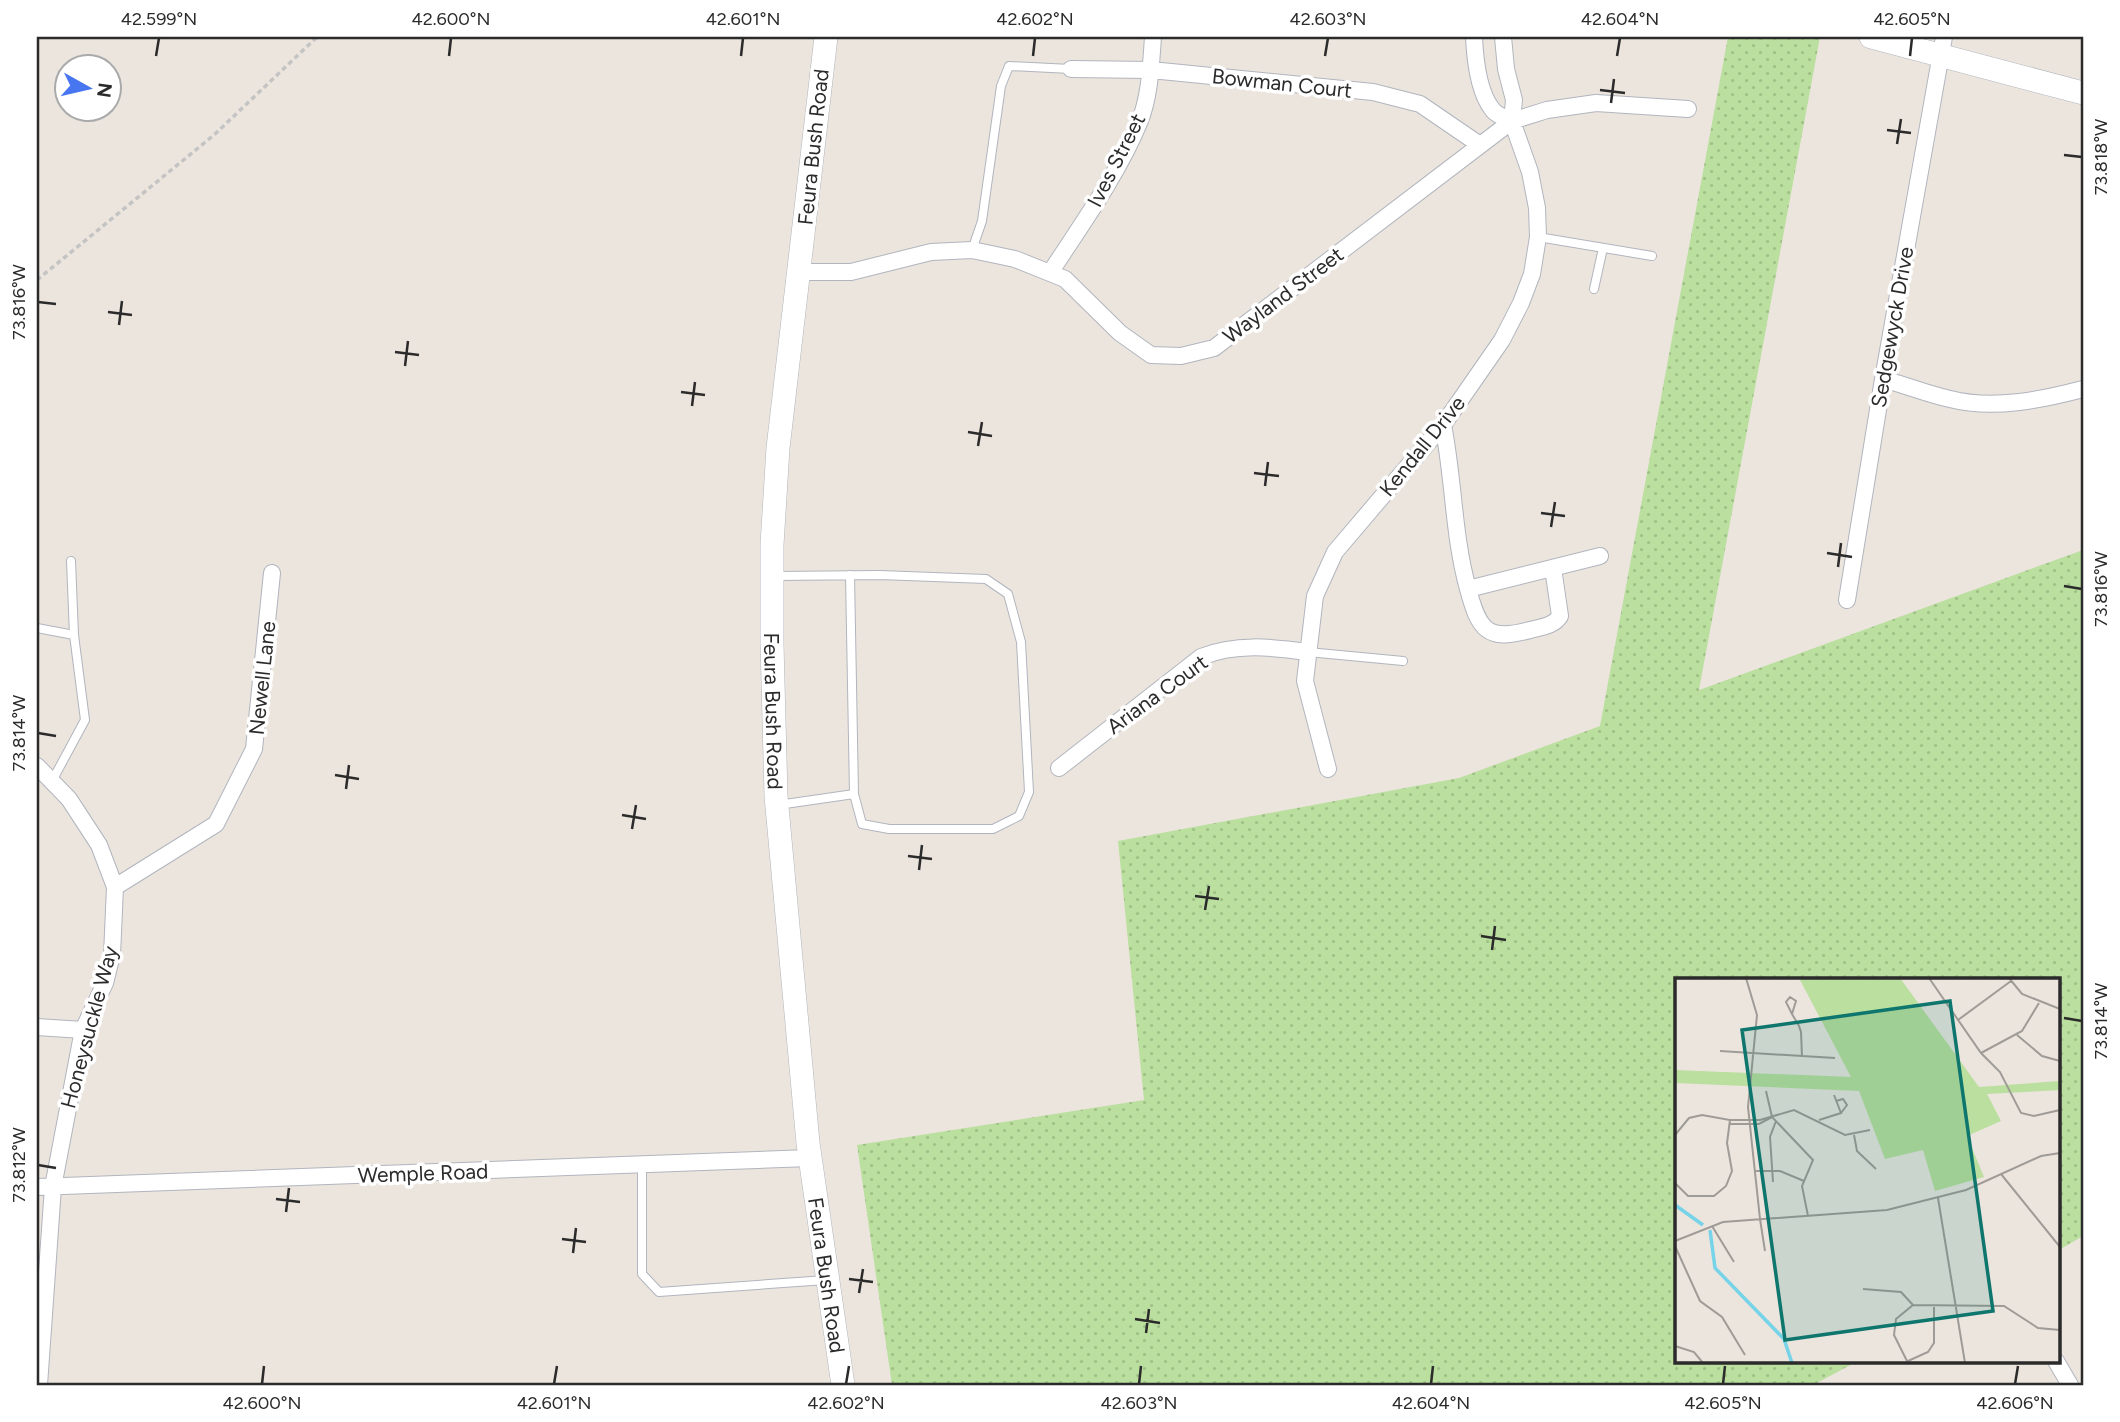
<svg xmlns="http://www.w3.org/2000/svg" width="2120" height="1422" viewBox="0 0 2120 1422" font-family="Figtree,sans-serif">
	<defs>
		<pattern id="grass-dots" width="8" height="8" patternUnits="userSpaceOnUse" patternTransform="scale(1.75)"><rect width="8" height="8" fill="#badf9e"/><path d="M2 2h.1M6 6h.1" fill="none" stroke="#a0c088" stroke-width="1.8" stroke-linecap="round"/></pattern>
	</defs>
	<rect width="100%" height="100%" fill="#ece5de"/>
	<!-- grass -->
	<path fill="url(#grass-dots)" d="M1728,37H1820L1699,690L2083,550V1236L2059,1250V979H1677V1361H1858L1813,1385H892L857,1145L1144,1100L1118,841L1459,778L1600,726Z"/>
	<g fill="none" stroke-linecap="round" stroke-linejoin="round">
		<!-- lane casing -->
		<g stroke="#b1b5be" stroke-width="10">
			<path id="lane" d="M1538,237L1652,256
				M972,250L982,221L1001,86L1009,66L1071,69
				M1594,289L1603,248
				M850,575L854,794
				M775,576L880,575L986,579L1008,594L1021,642L1029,792L1019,816L993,829H889L862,824L854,794L778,805
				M37,628L74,635
				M1308,652L1403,661
				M52,781L85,720L74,635L71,561
				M642,1165V1274L659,1292L826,1280"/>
		</g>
		<!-- street casing -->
		<g stroke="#b1b5be" stroke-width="18">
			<path id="street" d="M1474,37C1475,59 1478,91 1492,109C1496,115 1505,118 1512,121
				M1071,69L1151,70L1373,92L1420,104L1480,145
				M799,272H851L931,252L972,250L1015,259L1065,279L1120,333L1151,355L1181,356L1214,348L1512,121L1547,110L1596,103L1688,109
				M1050,273C1081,225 1117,176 1139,123C1150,97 1151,64 1153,37
				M1883,379C1905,385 1927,394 1950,399C1993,410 2041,400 2083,389
				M1443,425C1454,480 1453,535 1468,589L1600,556
				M1468,589C1479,630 1487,642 1530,630C1541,627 1554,626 1560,616L1553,568
				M1847,600L1883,379L1944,37
				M37,766L69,799L99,845L115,887L112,955L105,983L83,1030L53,1187L39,1385
				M1059,768L1201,657C1235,643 1272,647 1308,652
				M1328,769L1305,681L1315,596L1335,552L1443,425L1502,340L1521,303L1532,274L1538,237L1537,208L1530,172L1512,121L1514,100L1506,69L1503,37
				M115,887L216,824L254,749L272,573
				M37,1027L83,1030
				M37,1187L810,1158
				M2056,1361L2070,1385"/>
		</g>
		<!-- secondary casing -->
		<g stroke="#b1b5be" stroke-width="24">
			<g id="secondary">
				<path id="s1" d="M826,37L778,448L772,545V644L776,796L808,1143L843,1385"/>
				<path d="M1871,37L2083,93"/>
			</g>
		</g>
		<!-- path -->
		<path stroke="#c4c4c4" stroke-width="3.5" stroke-dasharray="5 3.5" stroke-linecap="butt" d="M37,280L214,135L317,37"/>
		<!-- lane -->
		<use href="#lane" stroke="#fff" stroke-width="8"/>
		<!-- street -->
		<use href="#street" stroke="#fff" stroke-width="16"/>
		<!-- secondary -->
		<use href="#secondary" stroke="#fff" stroke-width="23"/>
	</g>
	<!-- ticks -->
	<path fill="none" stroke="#2b2b2b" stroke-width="2.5" d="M156,56L159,38M449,56L451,38M741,56L743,38M1033,56L1035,38M1325,56L1328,38M1617,56L1620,38M1910,56L1912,38M1600,90L1625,93M1611,103L1614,79M1887,130L1911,133M1897,144L1901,119M2064,155L2082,157M38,302L56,304M108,312L132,315M119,325L122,301M395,352L419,355M405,366L408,341M681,392L705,395M692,406L695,382M968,432L992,436M978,446L982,422M1254,473L1279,476M1265,486L1268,462M1541,513L1565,516M1551,527L1555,502M1827,553L1852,557M1838,567L1841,543M2064,586L2082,589M38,733L56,736M335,775L359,779M346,789L349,765M622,815L646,819M632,829L636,805M908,856L932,859M919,870L922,845M1195,896L1219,899M1205,910L1209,886M1481,936L1506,940M1492,950L1495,926M2064,1018L2082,1021M38,1165L56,1168M276,1199L300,1202M286,1212L289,1188M562,1239L586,1242M573,1253L576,1228M849,1279L873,1282M859,1293L863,1269M1135,1319L1160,1323M1146,1333L1149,1309M262,1384L264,1366M554,1384L557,1366M846,1384L849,1366M1139,1384L1141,1366M1431,1384L1433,1366M1723,1384L1725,1366M2015,1384L2018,1366"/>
	<g text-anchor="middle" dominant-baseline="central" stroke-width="7" stroke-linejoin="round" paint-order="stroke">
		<!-- street labels -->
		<g font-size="21" fill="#2b2b2b" stroke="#fff">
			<text transform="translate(1282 83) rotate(6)">Bowman Court</text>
			<text transform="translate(813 147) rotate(-84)">Feura Bush Road</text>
			<text transform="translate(1116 160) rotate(-63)">Ives Street</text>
			<text transform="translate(1283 295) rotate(-37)">Wayland Street</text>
			<text transform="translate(1892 327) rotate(-80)">Sedgewyck Drive</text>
			<text transform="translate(1422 446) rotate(-51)">Kendall Drive</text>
			<text transform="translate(262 678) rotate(-84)">Newell Lane</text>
			<text transform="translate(1157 694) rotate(-36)">Ariana Court</text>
			<text stroke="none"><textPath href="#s1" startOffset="677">Feura Bush Road</textPath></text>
			<text transform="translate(89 1027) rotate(-75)">Honeysuckle Way</text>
			<text transform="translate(423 1173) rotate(-2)">Wemple Road</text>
			<text stroke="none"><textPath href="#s1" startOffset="1244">Feura Bush Road</textPath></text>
		</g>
	</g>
	<!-- overview -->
	<g transform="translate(1675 978)">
		<rect width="385" height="385" fill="#ece5de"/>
		<path d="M124,0H225L304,109L385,103V112L312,116L326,143L292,158L309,199L260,213L248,172L210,181L184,113L0,105V92L176,99Z" fill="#badf9e"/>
		<path fill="none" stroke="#77d3e8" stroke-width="3.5" d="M0,227L28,247M35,252L40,290L109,361L117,385"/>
		<path fill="none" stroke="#9f9b96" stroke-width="2" d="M71,0L82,37L73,129L85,241M254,0L306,75L325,94L346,135L359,138L385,132M334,0L347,16L385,31M117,36L121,23L115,19L111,24L117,36L124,48L126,54L127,79M283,42L336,3M342,57L367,78L385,83M45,73L160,80M306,75L347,53L364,25M91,113L97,139L138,182L127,208L133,238M161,123L168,121L172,127L166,135M55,142H85L119,132L170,157L195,152M144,142L166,135L159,117M54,146H84L97,139M0,157L14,140L27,137L55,142L52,165L57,193L51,208L39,218H13L0,205M179,157L182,173L201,191M80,193H105L129,203M326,196L385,269M98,204L95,159L101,143M263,220L290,385M85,241L90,273M37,248L59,284M0,263L48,244L212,232L291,212L366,178L385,175M0,268L25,323L47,339L70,377M188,311L226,314L238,327M0,368L19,374L28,385M233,383L253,374L259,365V329M233,385L219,357L221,341L238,327L329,328L363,350L385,352"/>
		<path fill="#0f766e" fill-opacity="0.15" stroke="#0f766e" stroke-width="3.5" d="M275,23L318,333L110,362L67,52Z"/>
		<rect width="385" height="385" fill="none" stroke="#2b2b2b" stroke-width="3.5"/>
	</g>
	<!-- border -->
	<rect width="2120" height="1422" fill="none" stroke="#ffffff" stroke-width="77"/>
	<!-- north arrow -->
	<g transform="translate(88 88) rotate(98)"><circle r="33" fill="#ffffff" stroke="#aaaaaa" stroke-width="2"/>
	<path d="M0-5L12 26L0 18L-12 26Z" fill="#4875f0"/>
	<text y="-10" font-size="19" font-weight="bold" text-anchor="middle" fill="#2b2b2b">N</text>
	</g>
	<rect x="38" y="38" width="2044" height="1346" fill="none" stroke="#2b2b2b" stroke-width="2.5"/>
	<g font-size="18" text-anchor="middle" fill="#2b2b2b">
		<text x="159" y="25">42.599°N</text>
		<text x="451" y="25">42.600°N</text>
		<text x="743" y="25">42.601°N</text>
		<text x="1035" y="25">42.602°N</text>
		<text x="1328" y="25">42.603°N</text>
		<text x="1620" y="25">42.604°N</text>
		<text x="1912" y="25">42.605°N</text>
		<text transform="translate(2101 157) rotate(-90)" y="6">73.818°W</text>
		<text transform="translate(19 302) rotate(-90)" y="6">73.816°W</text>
		<text transform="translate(2101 589) rotate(-90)" y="6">73.816°W</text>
		<text transform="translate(19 733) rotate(-90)" y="6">73.814°W</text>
		<text transform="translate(2101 1021) rotate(-90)" y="6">73.814°W</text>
		<text transform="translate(19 1165) rotate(-90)" y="6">73.812°W</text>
		<text x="262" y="1409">42.600°N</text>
		<text x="554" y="1409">42.601°N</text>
		<text x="846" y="1409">42.602°N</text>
		<text x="1139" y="1409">42.603°N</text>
		<text x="1431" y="1409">42.604°N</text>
		<text x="1723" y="1409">42.605°N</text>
		<text x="2015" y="1409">42.606°N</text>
	</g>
</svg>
